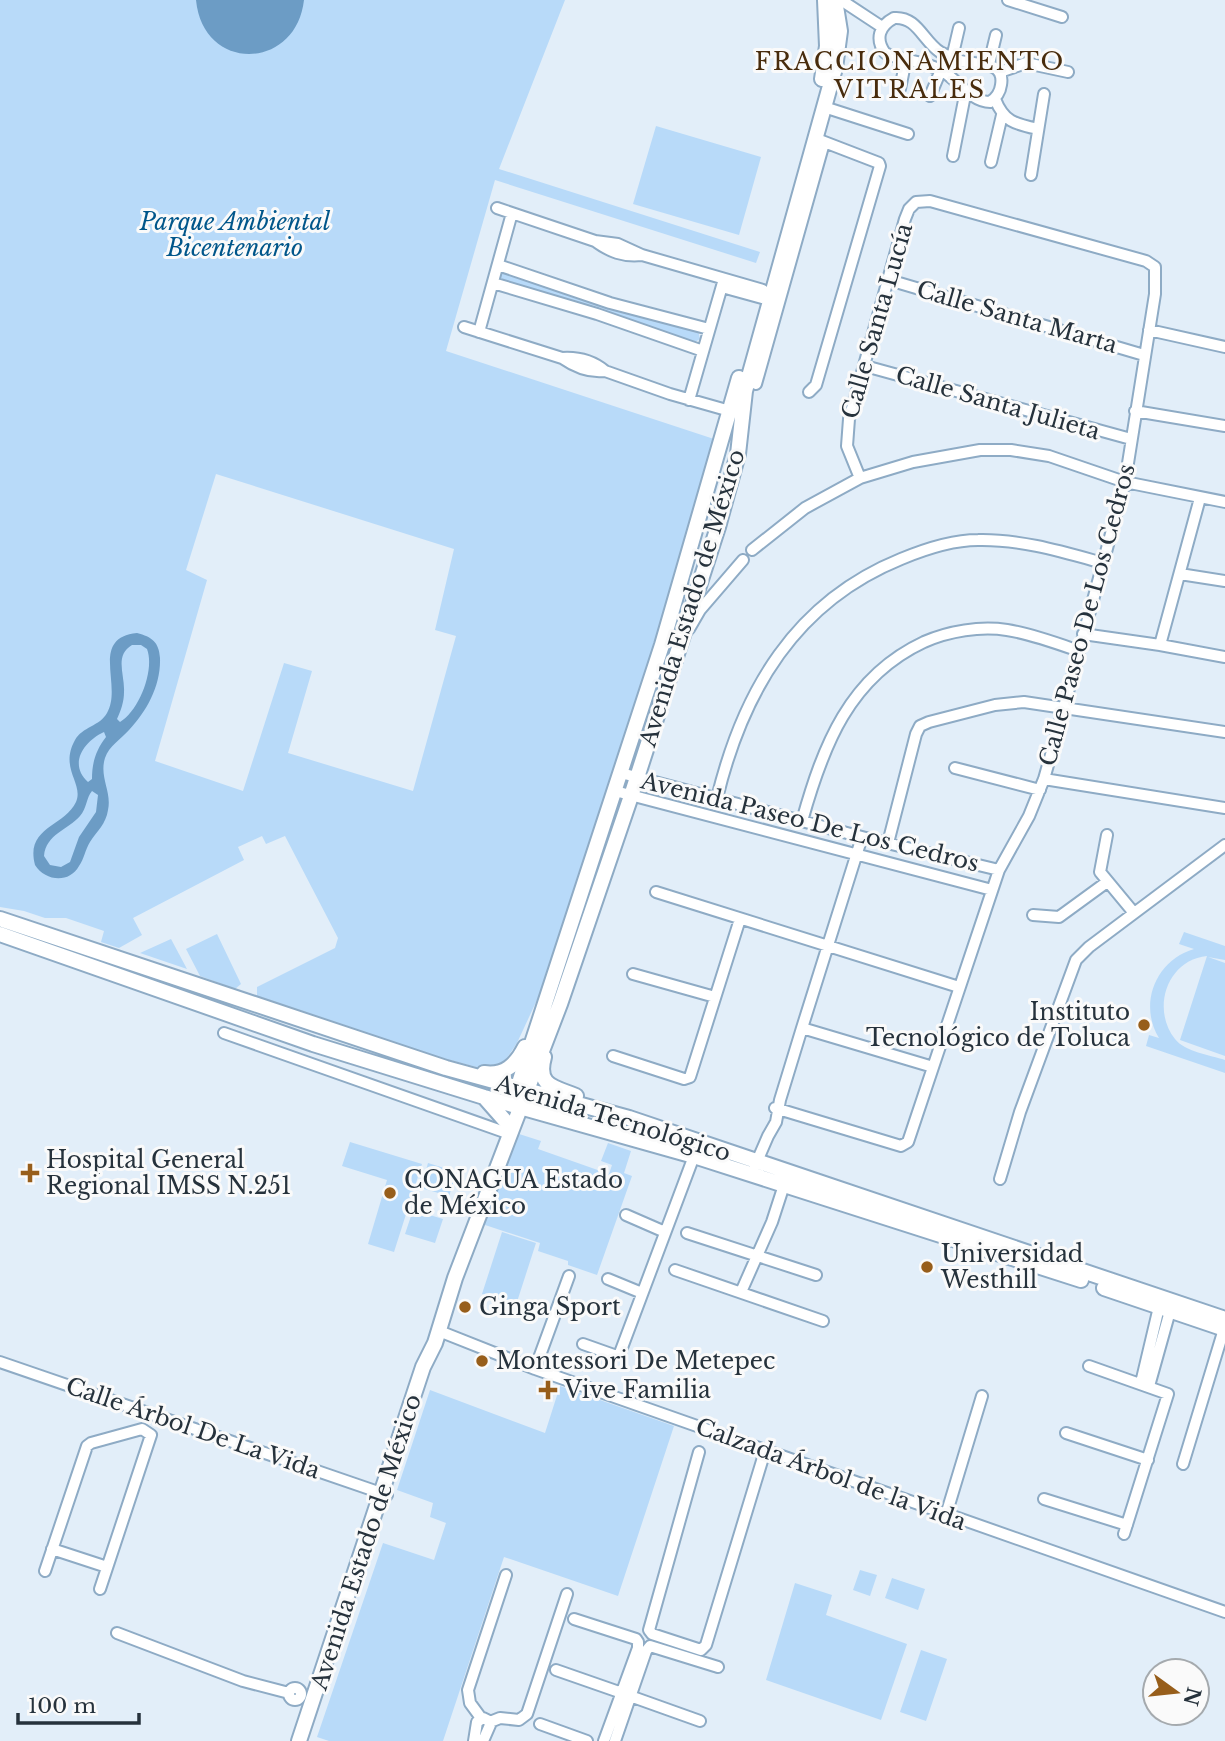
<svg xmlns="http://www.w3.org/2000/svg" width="1225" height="1741" viewBox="0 0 1225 1741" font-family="'Libre Baskerville',serif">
	<rect width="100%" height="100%" fill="#e2eef9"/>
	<!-- green -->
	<path fill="#b8daf9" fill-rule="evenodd" d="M0,0H565L499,169L760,252L756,263L495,180L446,351L717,440L607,801L549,974L517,1043L503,1064L487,1070L401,1047L313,1018L314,1015L257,996V987L335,948L338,938L285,836L266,844L262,836L238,847L244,860L133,918L142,935L119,948L101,942L104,931L66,918H45L24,911L0,907ZM216,474L454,549L435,630L456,636L413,791L288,753L312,671L284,663L243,791L155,761L207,580L186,570Z
		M656,126L761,157L739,235L633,204Z
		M502,272L560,290L592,304L698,330L700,339L695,342L645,328L621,316L595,306L556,298L502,281L500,278Z
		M1184,932L1225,946V960L1208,957L1225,963V1056L1180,1040L1207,956C1167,960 1151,1009 1175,1039C1185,1052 1210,1055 1225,1060V1073L1146,1046L1149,1035L1159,1038C1138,1004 1156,960 1194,949L1179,944Z
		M217,934L241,984L235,989L200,976L186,949Z
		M171,939L187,969L140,953Z
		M516,1133L541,1141L538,1149L609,1174L612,1165L601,1161L608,1143L631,1151L624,1173L632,1176L597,1275L568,1265V1261L538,1251L540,1243L479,1223Z
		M350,1142L422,1164L394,1252L368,1244L387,1180L342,1166Z
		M428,1163L457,1172L449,1196L421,1188Z
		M413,1210L443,1219L435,1243L405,1234Z
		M502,1232L536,1243L516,1305L482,1294Z
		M560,1386L674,1426L618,1596L504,1557L443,1741H329L317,1737L383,1543L434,1560L446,1523L430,1517L433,1503L397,1490L430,1390L545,1433Z
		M860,1570L877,1575L870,1596L853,1590Z
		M892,1578L925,1589L918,1610L885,1598Z
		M795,1583L832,1595L826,1615L907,1644L881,1720L766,1680Z
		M921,1650L947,1659L926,1721L900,1712Z"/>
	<!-- water -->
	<path fill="#6c9cc5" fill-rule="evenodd" d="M196,0H304C296,71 203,73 196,0Z
		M137,633C152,637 159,642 160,658C161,685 147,711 129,730C121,739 109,746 105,758C99,777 112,792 108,810C106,824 97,831 90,842C85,850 84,859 79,866C69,884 45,881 35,865C25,827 64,827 76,802C84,783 59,769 75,740C82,727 100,726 107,713C123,686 89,638 137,633ZM132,645H141L147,649C155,670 139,711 120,722L117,719C121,710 124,702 124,692C125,674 114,656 132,645ZM104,732L106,737C96,750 92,762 92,779L88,782C68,764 84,741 104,732ZM92,791L98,795L96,812L79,837L70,862L61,867L50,865L44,856C46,834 68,830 80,816C87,808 86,798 92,791Z"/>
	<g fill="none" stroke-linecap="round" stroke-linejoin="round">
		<!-- minor casing -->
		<g stroke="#8eabc5" stroke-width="14">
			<path id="minor" d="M841,0L882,27
				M1008,0L1062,17
				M894,18C917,16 923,41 940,52C948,56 957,61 966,62C981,65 1005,62 1001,85C1000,93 996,98 990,102C972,102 958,81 944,72C925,60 904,62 885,53C875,39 879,26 894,18Z
				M952,58L959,28
				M989,64L996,35
				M1000,72L1026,63L1068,72
				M900,89L906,59
				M930,96L941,70
				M995,99C1004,122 1015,124 1038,129
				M824,107L908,134
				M953,156L966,90
				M991,162L1002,115
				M1031,175L1044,94
				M497,208L595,241C610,252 623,257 642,255
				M595,241L618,244L642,255L763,290
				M498,265L610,303L709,329
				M889,280L1144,355
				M493,283L597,314L703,351
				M722,287L762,298
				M464,327L562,358C577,357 593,361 605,371L670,394L730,411
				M1149,330L1225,347
				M479,332L512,213
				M562,358C575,367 589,373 605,371
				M865,366L1131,439
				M756,384L824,143
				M809,392L816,385L880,166L879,163L814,138
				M689,400L724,279
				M1135,411L1225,426
				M752,550L805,508L860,478L913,462L980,450H1011L1049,456L1125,482L1225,502
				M1180,574L1225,581
				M689,629L700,610L743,560
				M1083,634L1160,645L1225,657
				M1160,645L1200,498
				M955,768L1040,790
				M621,773L862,837L999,870
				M1044,779L1225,808
				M615,791L992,890
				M717,798C743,691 795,602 901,559C925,549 951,540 978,540C1020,539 1063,552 1103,563
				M802,821C823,746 849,677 924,642C949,631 980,626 1007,630C1032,634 1056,643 1079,651
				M1107,835L1100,872L1134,913
				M888,843L916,734L920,726L929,722L995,705L1024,702L1225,732
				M656,892L959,987
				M1033,915L1059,917L1107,882
				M633,974L715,997
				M802,1028L933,1067
				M224,1033L510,1134
				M613,1056L684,1079L690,1077L740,919
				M775,1108L901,1146L908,1142L999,870L1029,816L1044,779L1054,744L1125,482L1155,294V267L1146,261L930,201L916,202L909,209L905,219L849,419L847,446L860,478
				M755,1166L768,1136L776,1122L780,1100L802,1028L862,837
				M1000,1179L1020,1112L1076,960L1089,947L1225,845
				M626,1215L665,1232
				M687,1233L816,1275
				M675,1270L823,1321
				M608,1279L642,1293
				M741,1292L772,1222L784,1185
				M439,1331L535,1369L1225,1612
				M583,1344L614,1355L620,1353L694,1156
				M0,1362L387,1495
				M1089,1366L1168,1394L1124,1534
				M535,1369L569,1276
				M1141,1383L1159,1307
				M1149,1386L1170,1311
				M1066,1433L1148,1460
				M699,1452L649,1630L652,1634L701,1650L706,1645L765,1451
				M1183,1464L1224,1329
				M1044,1499L1127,1525
				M946,1515L982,1396
				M52,1549L107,1567
				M45,1571L87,1446L91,1443L142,1429L151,1435L100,1589
				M574,1619L636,1639L638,1642V1648L604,1741
				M117,1633L243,1681L289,1693
				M556,1670L622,1693
				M289 1694a6 6 0 1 1 12 0a6 6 0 1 1-12 0Z
				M630,1696L700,1721
				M481,1718L470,1703L468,1690L506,1575
				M490,1722L500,1718L519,1720L527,1714L567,1594
				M540,1724L587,1741
				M474,1741L477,1722L483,1718L489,1721L490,1725L483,1741
				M615,1741L646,1651L650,1646L718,1667"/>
		</g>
		<!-- major casing -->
		<g stroke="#8eabc5" stroke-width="18">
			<path id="major" d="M822,79L827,46L825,0
				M0,919L446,1068L629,1118L1225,1319
				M0,934L313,1044L484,1097L694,1156L1081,1280
				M544,1057C536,1086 554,1087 576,1096
				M484,1073C504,1076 516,1065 525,1047
				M520,1080L662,645L739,378
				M485,1098L507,1123
				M1104,1288L1225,1329
				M299,1741L423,1367L435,1343L455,1278L560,1004L631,796L718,527L738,454L745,391L835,68L840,31L835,0"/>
		</g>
		<!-- minor -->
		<use href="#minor" stroke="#fff" stroke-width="10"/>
		<!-- major -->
		<use href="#major" stroke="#fff" stroke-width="14"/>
	</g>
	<!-- markers -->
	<g fill="#975e1b" stroke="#fafafa" stroke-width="2.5">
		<circle cx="1144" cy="1025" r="7"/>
		<path d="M26.5 1162.5h7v7h7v7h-7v7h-7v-7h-7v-7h7z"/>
		<circle cx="390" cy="1193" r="7"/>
		<circle cx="927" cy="1267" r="7"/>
		<circle cx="465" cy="1307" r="7"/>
		<circle cx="482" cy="1361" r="7"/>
		<path d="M544.5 1379.5h7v7h7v7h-7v7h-7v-7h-7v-7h7z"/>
	</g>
	<g text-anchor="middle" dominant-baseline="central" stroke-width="6" stroke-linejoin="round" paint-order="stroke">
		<!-- park labels -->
		<g font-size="23" font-style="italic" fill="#00568a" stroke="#fafafa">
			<text x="235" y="222">Parque Ambiental<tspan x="235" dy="26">Bicentenario</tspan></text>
		</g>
		<!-- street labels -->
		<g font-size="23" fill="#26323c" stroke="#fafafa">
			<text transform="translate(1017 317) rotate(16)">Calle Santa Marta</text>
			<text transform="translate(877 321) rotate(-74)">Calle Santa Lucía</text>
			<text transform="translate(998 403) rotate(16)">Calle Santa Julieta</text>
			<text transform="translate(692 598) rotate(-73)">Avenida Estado de México</text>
			<text transform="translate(1087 615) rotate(-75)">Calle Paseo De Los Cedros</text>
			<text transform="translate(810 822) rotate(14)">Avenida Paseo De Los Cedros</text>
			<text transform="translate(613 1118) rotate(17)">Avenida Tecnológico</text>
			<text transform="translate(193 1428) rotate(19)">Calle Árbol De La Vida</text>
			<text transform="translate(831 1474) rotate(20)">Calzada Árbol de la Vida</text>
			<text transform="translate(366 1542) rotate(-72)">Avenida Estado de México</text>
		</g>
		<!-- poi labels -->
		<g font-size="23" fill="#26323c" stroke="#fafafa" text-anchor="start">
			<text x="1130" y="1012" text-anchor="end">Instituto<tspan x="1130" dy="26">Tecnológico de Toluca</tspan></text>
			<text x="46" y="1160">Hospital General<tspan x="46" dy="26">Regional IMSS N.251</tspan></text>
			<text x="404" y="1180">CONAGUA Estado<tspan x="404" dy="26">de México</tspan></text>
			<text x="941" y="1254">Universidad<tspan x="941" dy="26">Westhill</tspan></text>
			<text x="479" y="1307">Ginga Sport</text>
			<text x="496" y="1361">Montessori De Metepec</text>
			<text x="564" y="1390">Vive Familia</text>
		</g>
		<!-- neighbourhood labels -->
		<g font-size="24" letter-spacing="2" fill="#482c0d" stroke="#fafafa">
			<text x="910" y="61">FRACCIONAMIENTO<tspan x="910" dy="28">VITRALES</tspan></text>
		</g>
	</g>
	<!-- north arrow -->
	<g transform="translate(1176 1692) rotate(105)"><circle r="33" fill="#fafafa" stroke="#a5aaae" stroke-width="2"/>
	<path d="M0-5L12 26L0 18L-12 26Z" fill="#975e1b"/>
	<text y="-10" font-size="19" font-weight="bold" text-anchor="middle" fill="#26323c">N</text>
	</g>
	<!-- scale -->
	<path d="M18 1713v10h121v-10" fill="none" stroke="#26323c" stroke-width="3.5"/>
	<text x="28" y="1713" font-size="21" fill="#26323c" stroke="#fafafa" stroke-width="5" paint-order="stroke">100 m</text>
</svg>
